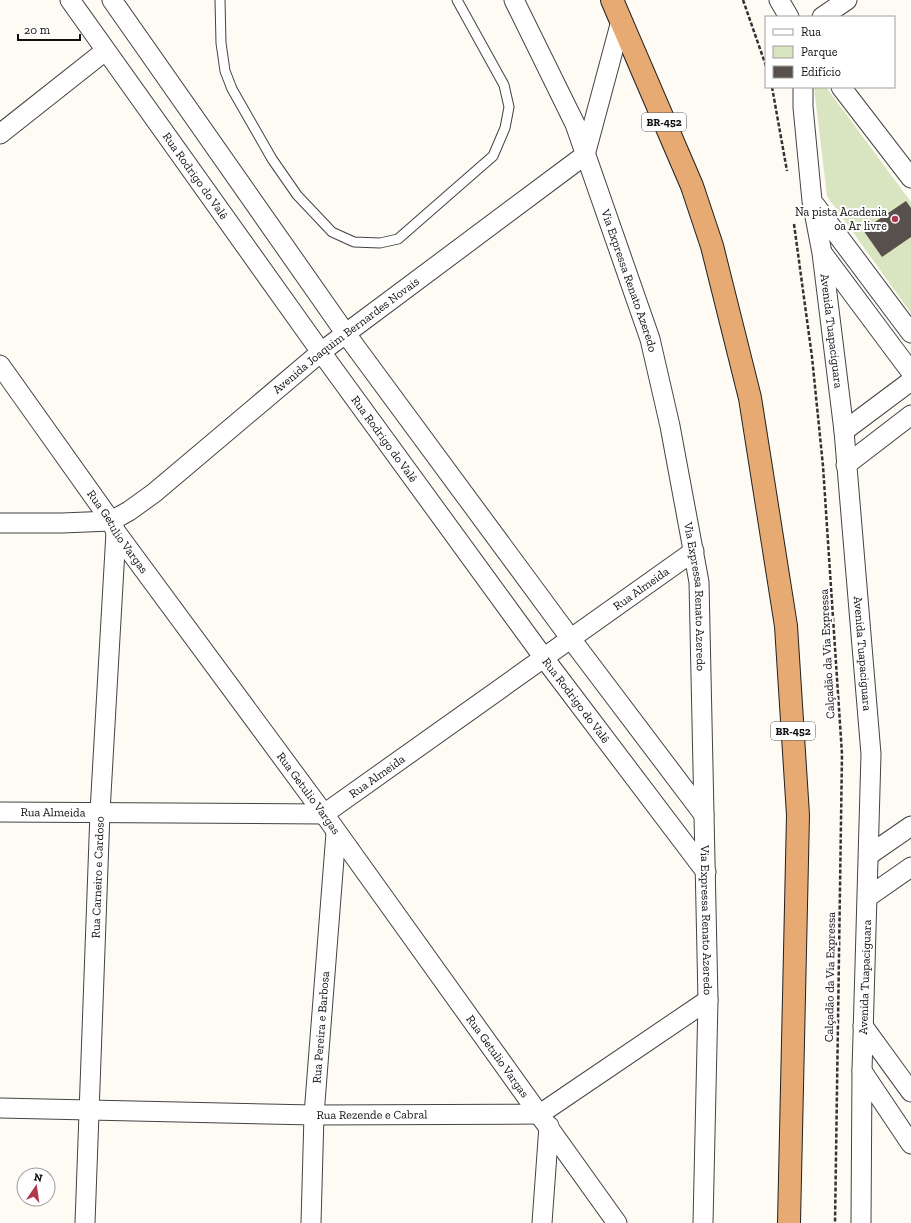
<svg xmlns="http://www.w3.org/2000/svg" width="911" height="1223" viewBox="0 0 911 1223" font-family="'Zilla Slab',serif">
	<rect width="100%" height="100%" fill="#fefaf4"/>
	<!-- green -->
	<path fill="#d8e5c0" d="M814,87H826L911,202V313L827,196Z"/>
	<!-- building -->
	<path fill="#57504d" d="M906,201L911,208V237L882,257L863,230Z"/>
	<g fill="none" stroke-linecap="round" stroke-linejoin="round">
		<!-- service casing -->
		<g stroke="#434343" stroke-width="11">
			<path id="service" d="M220,0L221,43L225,71L232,89L272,159L297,195L332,232L354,242L380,243L398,239L493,156L505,128L509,107L504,85L457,0"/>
		</g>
		<!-- minor casing -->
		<g stroke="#434343" stroke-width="21">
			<g id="minor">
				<path id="s1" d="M70,0L321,352L544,658L706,872"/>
				<path d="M112,0L346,334L571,639L704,815"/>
				<path id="s2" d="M514,0L575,124L650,339L670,426L699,582L708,1000L703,1223"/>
				<path d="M779,0L789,17"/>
				<path d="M822,17L847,0"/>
				<path id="s3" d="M803,87V107L812,201L822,253L844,431L871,754L862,1071L861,1223"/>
				<path d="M841,87L911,178"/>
				<path d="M0,134L105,51"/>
				<path d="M815,205L911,333"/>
				<path d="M823,254L911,372"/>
				<path id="s4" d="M0,365L111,521L116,532L324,814L617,1223"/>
				<path d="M844,431L911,381"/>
				<path d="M846,465L911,415"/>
				<path id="s5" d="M0,523H62L111,521L129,511L154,493L321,352L585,155L621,21"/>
				<path id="s6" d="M0,812L324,814L694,551"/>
				<path d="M869,855L911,826"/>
				<path d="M868,897L911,867"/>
				<path d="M863,1026L911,1092"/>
				<path d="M862,1071L911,1144"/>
				<path id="s7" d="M0,1108L314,1115L540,1114L708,1000"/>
				<path id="s8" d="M85,1223L100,812L116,532"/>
				<path id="s9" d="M311,1223L314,1115L336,833"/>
				<path d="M542,1223L549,1126"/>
			</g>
		</g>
		<!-- trunk casing -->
		<g stroke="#212121" stroke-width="24">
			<path id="trunk" d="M612,0L692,186L712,246L750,398L786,626L798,815L789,1223"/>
		</g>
		<!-- path -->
		<path stroke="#323232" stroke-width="2.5" stroke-dasharray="4 2" stroke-linecap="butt" d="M743,0L766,66
			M772,87L787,171
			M794,224L812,357L823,466L842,754L835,1223"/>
		<!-- service -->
		<use href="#service" stroke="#fff" stroke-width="9"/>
		<!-- minor -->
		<use href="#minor" stroke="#fff" stroke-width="19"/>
		<!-- trunk -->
		<use href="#trunk" stroke="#e6aa72" stroke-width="22"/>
	</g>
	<!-- markers -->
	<circle fill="#b0374c" stroke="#fff" stroke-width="1.5" cx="895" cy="219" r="4"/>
	<g text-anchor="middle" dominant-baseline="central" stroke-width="4" stroke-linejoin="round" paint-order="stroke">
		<!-- shield labels -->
		<g fill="#fff" stroke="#585858" stroke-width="1">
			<rect x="642" y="113" width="44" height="18" rx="3"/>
			<rect x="771" y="722" width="44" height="18" rx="3"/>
		</g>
		<g font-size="11" font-weight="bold" fill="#101010">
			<text x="664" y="122">BR-452</text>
			<text x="793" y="731">BR-452</text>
		</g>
		<!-- street labels -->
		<g font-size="12" fill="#101010" stroke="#fff">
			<text stroke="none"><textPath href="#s1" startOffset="216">Rua Rodrigo do Valê</textPath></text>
			<text stroke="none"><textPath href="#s2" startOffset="304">Via Expressa Renato Azeredo</textPath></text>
			<text stroke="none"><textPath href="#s3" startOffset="246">Avenida Tuapaciguara</textPath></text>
			<text stroke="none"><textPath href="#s5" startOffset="411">Avenida Joaquim Bernardes Novais</textPath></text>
			<text stroke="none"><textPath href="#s1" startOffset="540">Rua Rodrigo do Valê</textPath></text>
			<text stroke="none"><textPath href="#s4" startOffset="204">Rua Getulio Vargas</textPath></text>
			<text stroke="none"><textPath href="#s6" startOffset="713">Rua Almeida</textPath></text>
			<text stroke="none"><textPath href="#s2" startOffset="628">Via Expressa Renato Azeredo</textPath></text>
			<text stroke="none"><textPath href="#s3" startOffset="570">Avenida Tuapaciguara</textPath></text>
			<text transform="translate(827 654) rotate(-93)">Calçadão da Via Expressa</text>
			<text stroke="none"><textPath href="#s1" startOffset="864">Rua Rodrigo do Valê</textPath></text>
			<text stroke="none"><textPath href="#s6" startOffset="389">Rua Almeida</textPath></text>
			<text stroke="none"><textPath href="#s4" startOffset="528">Rua Getulio Vargas</textPath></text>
			<text stroke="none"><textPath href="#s6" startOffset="53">Rua Almeida</textPath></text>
			<text stroke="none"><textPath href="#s8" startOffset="346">Rua Carneiro e Cardoso</textPath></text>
			<text stroke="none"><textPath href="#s2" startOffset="952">Via Expressa Renato Azeredo</textPath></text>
			<text transform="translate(830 977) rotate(-89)">Calçadão da Via Expressa</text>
			<text transform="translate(865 977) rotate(-88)">Avenida Tuapaciguara</text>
			<text stroke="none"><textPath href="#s9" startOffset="196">Rua Pereira e Barbosa</textPath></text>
			<text stroke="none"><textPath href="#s4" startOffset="852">Rua Getulio Vargas</textPath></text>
			<text stroke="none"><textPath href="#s7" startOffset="372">Rua Rezende e Cabral</textPath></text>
		</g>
		<!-- poi labels -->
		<g font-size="12" fill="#101010" stroke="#fff" text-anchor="end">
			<text x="887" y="212">Na pista Acadenia<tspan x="887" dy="14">oa Ar livre</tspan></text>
		</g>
	</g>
	<!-- legend -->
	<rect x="765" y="16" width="130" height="72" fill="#ffffff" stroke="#9f9f9f"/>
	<rect x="773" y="29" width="20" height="6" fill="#ffffff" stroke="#9f9f9f"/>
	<text x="801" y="36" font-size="12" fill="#101010">Rua</text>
	<rect x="773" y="46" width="20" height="12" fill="#d8e5c0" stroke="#9f9f9f"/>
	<text x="801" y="56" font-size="12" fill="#101010">Parque</text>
	<rect x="773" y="66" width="20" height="12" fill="#57504d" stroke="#9f9f9f"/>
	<text x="801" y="76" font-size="12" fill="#101010">Edifício</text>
	<!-- north arrow -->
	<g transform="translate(36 1187) rotate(13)"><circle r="19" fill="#ffffff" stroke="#9f9f9f"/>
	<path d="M0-3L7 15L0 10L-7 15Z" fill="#b0374c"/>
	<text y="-6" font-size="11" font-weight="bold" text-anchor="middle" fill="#101010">N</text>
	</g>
	<!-- scale -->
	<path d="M18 34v6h62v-6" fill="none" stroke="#101010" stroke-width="2"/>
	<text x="24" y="34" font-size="12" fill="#101010" stroke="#ffffff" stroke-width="3" paint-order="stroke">20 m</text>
</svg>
